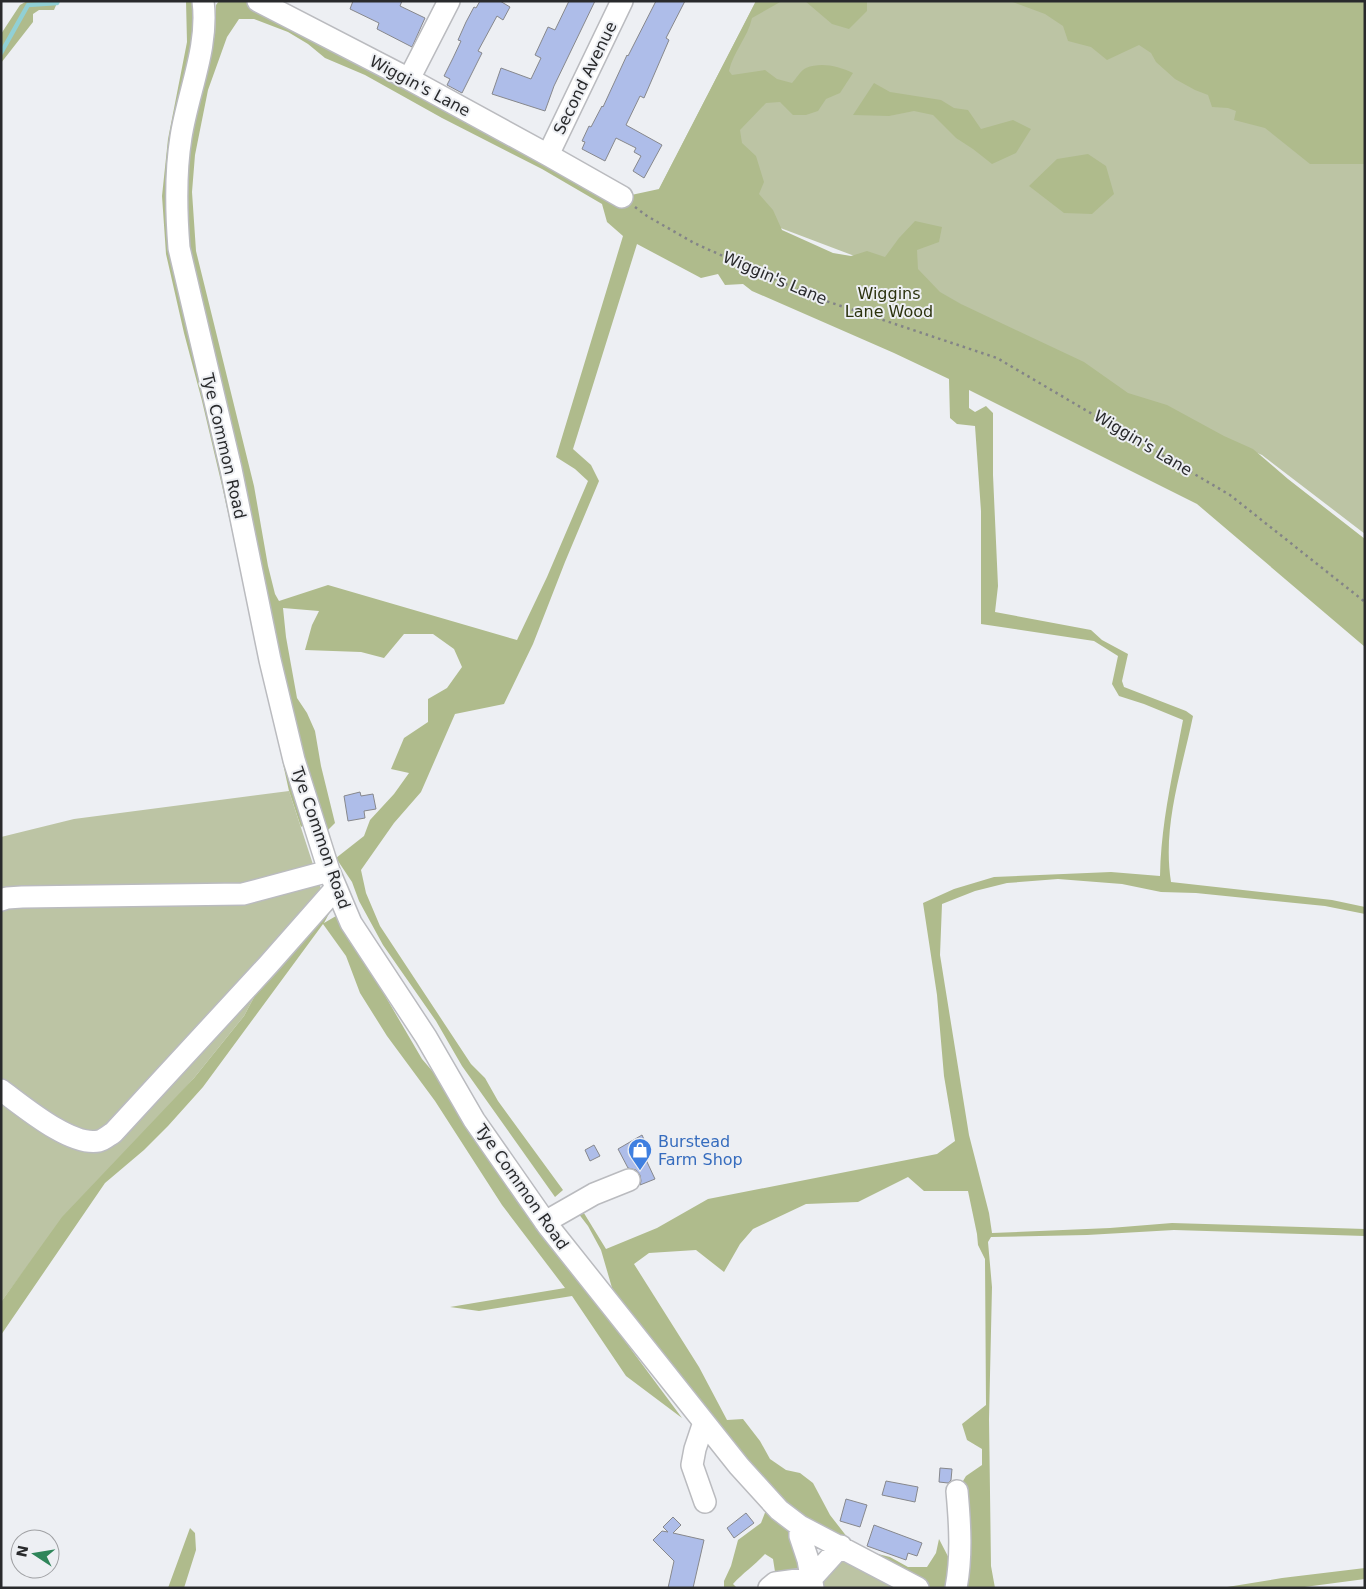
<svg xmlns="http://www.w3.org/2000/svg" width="1366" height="1589" viewBox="0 0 1366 1589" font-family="'DejaVu Sans',sans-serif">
	<rect width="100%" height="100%" fill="#edeff3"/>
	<!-- green -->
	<path fill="#bcc4a4" d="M756,1H1365V534L1262,455L1155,410L910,277L762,221L659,189Z
		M289,791L323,895L260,986L244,1016L194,1078L32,1260L1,1302V837L74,819Z
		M849,1558L908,1588H816L824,1570Z"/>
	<!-- forest -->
	<path fill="#afbb8c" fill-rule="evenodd" d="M27,1H60L57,3L54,10H39L33,14V22L1,63V34L20,5Z
		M186,1H203L181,136L185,239L188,142L215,34L216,5L219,1H256L622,197L659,189L756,1H782L752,18C748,37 733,52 729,71L732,75L765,70L777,79L792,83C796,79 800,71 806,68C821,62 838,66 853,73L840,93L826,99L818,111L806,115H793L780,102L766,103L740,130L742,143L756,156L764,182L759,194L773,210L782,230L833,253L851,256L867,251L885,257L899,238L915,221L942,227L939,242L917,250L918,269L940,292L961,304L1084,362L1128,393L1167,405L1224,436L1253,449L1288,479L1365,539V647L1197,504L969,390V408L975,412L986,406L993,413V475L998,586L995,612L1091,630L1102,640L1128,654L1122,681L1124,687L1186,711L1193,716C1182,770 1162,826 1171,882L1332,900L1365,907V914L1325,906L1196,893L1161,892L1122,884L1058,879L1007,883L975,891L942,904L940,955L969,1135L989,1213L992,1233L1110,1228L1172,1223L1365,1229V1236L1174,1230L1087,1235L991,1237L988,1242L992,1287L989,1419L991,1566L995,1588H956L957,1491L966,1476L982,1465V1449L967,1440L962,1424L986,1405L985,1259L978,1245L977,1234L968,1191H924L908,1177L858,1202L806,1204L753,1229L740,1244L724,1272L696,1250L649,1253L634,1264L699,1367L727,1420L743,1419L760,1441L770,1459L786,1470L800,1473L813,1483L830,1515L851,1542L800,1526L617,1305L601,1250L588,1226L578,1213L579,1205L606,1249L657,1228L708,1199L937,1154L955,1141L944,1076L937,995L923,903L954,889L994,877L1111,872L1160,876C1161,822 1173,773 1183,720L1144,704L1119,696L1112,684L1118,656L1094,641L981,624V511L975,426L957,424L950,418L949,379L894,353L752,291L743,284L725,285L718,274L701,278L637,244L573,449L591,465L599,481L565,562L533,644L504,704L455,714L421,792L394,823L361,870L366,893L380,926L471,1064L485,1078L498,1101L563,1190L555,1197L462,1066L436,1021L383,945L359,901L352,882L336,858L364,836L370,820L394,794L409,773L391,769L404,738L428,722V699L447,688L462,667L454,649L433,634H404L384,658L361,652L305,650L312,625L319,611L283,608L286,637L297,698L307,713L315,731L321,766L335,823L319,839L312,819L301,827L289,791L223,490L202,401L184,333L166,254L162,196L168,139L187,42ZM239,19H254L288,32L308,44L325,58L365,75L442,118L542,169L602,204L607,222L623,236L556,457L575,469L588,481L547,577L517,640L328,585L279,601L275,594L268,566L254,486L196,251L192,192L195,155L208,90L227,37Z
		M805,1H867V11L849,29L832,24Z
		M1010,1H1365V164H1310L1265,128L1234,120L1236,111L1228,108L1212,107L1208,95L1195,90L1175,79L1156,62L1151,53L1139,45L1107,60L1091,47L1068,41L1063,26L1045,14Z
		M874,83L890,92L941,100L954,108L968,110L981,129L1013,120L1031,129L1016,153L992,164L973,149L956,138L933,115L914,111L889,116L853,115Z
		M1088,154L1106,166L1114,194L1092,214L1064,213L1029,186L1057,159Z
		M333,906L324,923L336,916L380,987L422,1059L474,1120L590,1294L682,1418L626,1376L572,1296L479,1311L450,1307L565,1288L502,1205L435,1101L387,1036L360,993L346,956L323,924L203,1087L168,1126L144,1150L105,1183L1,1335V1302L62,1217L194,1078L244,1016L260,986Z
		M766,1510L787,1527L799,1554L798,1570L776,1578L773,1559L765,1554C755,1565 743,1573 733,1584L737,1588H724V1581L731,1566L738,1540L761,1523Z
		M190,1528L195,1533L196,1550L184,1588H168Z
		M939,1539L955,1570L947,1588H928L869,1561L874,1553L890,1557L908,1567H927L936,1553Z
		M1365,1568V1579L1297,1588H1221L1282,1578Z"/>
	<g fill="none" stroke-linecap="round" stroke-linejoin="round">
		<!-- stream -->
		<path stroke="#91d0d5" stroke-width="4.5" d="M1,53L28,5L57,3L58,1"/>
	</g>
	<!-- building -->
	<path fill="#aebde9" stroke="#87888c" d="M353,1H402L400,6L425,18L412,47L377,29L379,23L350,9Z
		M480,1H500L510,7L503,20L497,16L478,51L482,53L462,93L447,85L450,79L444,76L453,58L461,41L458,40L466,22L474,7L476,8Z
		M569,1H595L554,86L545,111L492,94L501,68L531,79L541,58L535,55L548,27L555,30Z
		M656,1H685L666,38L669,40L644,98L640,96L626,125L662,145L644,178L633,171L641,156L634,152L636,148L616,138L605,161L582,149L585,142L582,141L589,126L591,127L602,106L603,107L627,55L628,56Z
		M360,792L361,796L373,794L376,809L364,811L365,818L348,821L344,796Z
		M642,1135L647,1146L641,1149L655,1179L640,1185L641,1181L640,1175L636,1170L628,1168L618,1149Z
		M594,1145L600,1156L590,1161L585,1150Z
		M940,1468L952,1469L951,1480L948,1483L939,1482Z
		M886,1481L918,1487L915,1502L882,1495Z
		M846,1499L867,1505L860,1527L840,1521Z
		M746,1513L754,1523L734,1538L727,1528Z
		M673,1517L681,1525L673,1533L704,1540L693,1588H668L674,1561L653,1540L662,1531L668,1532L663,1527Z
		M874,1525L922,1543L917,1556L908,1553L906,1560L867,1546Z"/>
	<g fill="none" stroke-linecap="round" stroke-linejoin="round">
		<!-- minor casing -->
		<g stroke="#babbbf" stroke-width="24">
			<path id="minor" d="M203,1C209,47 188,92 181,137C175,174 176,211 179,248L231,469L270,660L294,760L329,871L351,923L426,1037L474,1120L548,1226L739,1466L779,1510L800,1526L918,1588
				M258,1L409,79L548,155L622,197
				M409,79L449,1
				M548,155L622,1
				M1,900L7,898L22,897L243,894L329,871
				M1,1090C23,1106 71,1147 99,1141C104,1140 109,1135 113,1133L268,965L336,888
				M545,1222L594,1194L629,1180
				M704,1422L695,1449L692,1465L705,1502
				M800,1526V1536L808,1560L813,1588
				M769,1588L775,1583L812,1578L841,1546
				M956,1588C962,1556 960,1524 957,1491"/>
		</g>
		<!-- path -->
		<path stroke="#838487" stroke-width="2.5" stroke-dasharray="2.5 4" stroke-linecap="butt" d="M635,207L647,216L694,243L814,297L997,358L1230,495L1365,602"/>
		<!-- minor -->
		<use href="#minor" stroke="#fff" stroke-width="21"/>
	</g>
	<!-- icons -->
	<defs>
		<g id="shop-pin" transform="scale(1.25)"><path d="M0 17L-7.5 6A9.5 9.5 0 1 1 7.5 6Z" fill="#3f7fe0" stroke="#edeff3"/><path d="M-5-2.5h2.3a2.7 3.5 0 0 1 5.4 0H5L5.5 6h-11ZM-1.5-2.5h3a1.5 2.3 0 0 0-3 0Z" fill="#fff"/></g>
	</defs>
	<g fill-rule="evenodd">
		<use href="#shop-pin" x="640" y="1150"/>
	</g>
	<g text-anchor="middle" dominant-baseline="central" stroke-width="4" stroke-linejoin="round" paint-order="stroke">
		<!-- street labels -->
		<g font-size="16" fill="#292a2c" stroke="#edeff3">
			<text transform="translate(585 78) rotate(-64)">Second Avenue</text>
			<text transform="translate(420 86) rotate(28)">Wiggin's Lane</text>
			<text transform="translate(775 278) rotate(23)">Wiggin's Lane</text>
			<text transform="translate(1143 443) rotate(31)">Wiggin's Lane</text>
			<text transform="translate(224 446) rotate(77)">Tye Common Road</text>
			<text transform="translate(321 838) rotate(71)">Tye Common Road</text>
			<text transform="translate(522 1187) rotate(55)">Tye Common Road</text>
		</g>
		<!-- park labels -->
		<g font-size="16" fill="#2c330e" stroke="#edeff3">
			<text x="889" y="293">Wiggins<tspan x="889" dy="18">Lane Wood</tspan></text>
		</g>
		<!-- shop labels -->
		<g font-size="16" fill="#366cbe" stroke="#edeff3" text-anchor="start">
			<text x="658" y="1141">Burstead<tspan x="658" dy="18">Farm Shop</tspan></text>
		</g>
	</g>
	<!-- border -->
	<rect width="1366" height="1589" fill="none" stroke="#292a2c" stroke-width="5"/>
	<!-- north arrow -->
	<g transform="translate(35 1554) rotate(282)"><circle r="24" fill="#edeff3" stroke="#9fa0a3"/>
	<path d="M0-4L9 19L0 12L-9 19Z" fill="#2e8559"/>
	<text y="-8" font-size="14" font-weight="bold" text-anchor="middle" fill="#292a2c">N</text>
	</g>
</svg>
